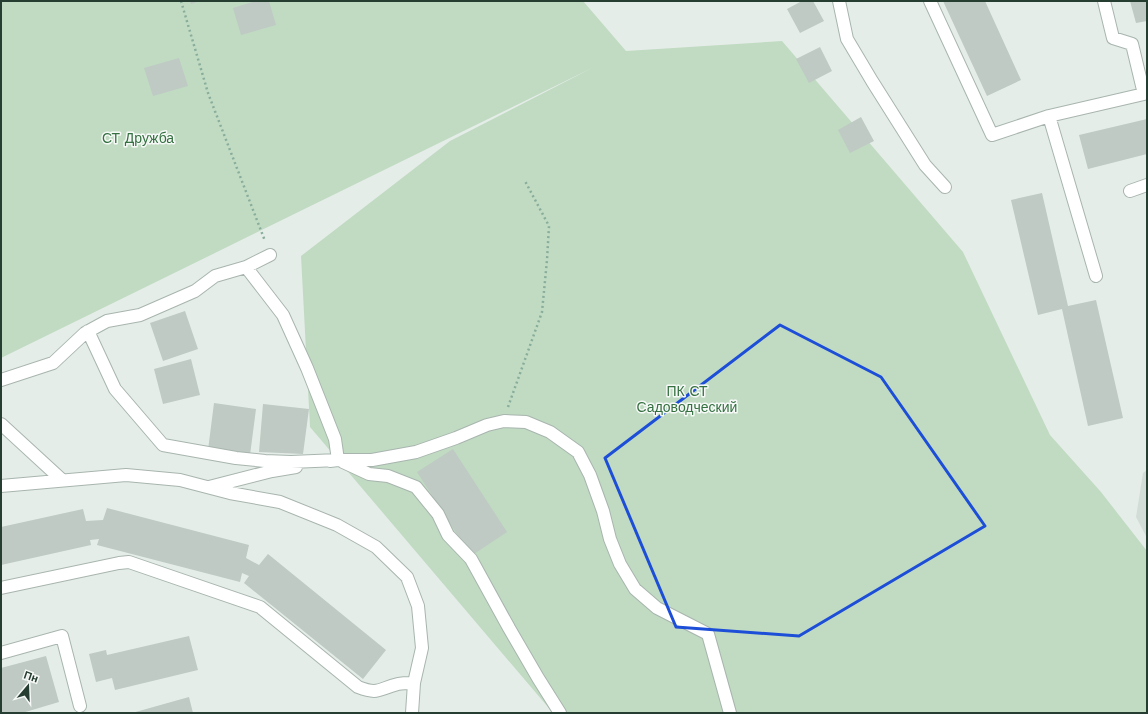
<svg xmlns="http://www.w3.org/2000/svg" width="1148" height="714" viewBox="0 0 1148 714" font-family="'Work Sans',sans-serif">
	<rect width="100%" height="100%" fill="#e5ede8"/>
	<!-- built -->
	<path fill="#d3ddd7" d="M1147,470V538L1136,517L1143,473Z"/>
	<!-- green -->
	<path fill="#c1dbc3" d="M1,1H583L626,51L782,41L963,252L1050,435L1101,492L1147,551V713H553L310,427L301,256L450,141L592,68L1,358Z"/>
	<!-- building -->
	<path fill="#becac3" d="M190,1H200L191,4Z
		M256,1H269L276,25L241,35L233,8Z
		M802,1H813L824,21L800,33L787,9Z
		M943,1H985L1021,80L987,96Z
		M1130,1H1147V21L1136,23Z
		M820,47L832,71L809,83L796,59Z
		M179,58L188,86L153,96L144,68Z
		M861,117L874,141L850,153L838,130Z
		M1147,119V154L1088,169L1079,135Z
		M1042,193L1068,306L1096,300L1123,418L1088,426L1062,309L1038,315L1011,200Z
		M185,311L198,349L163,361L150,323Z
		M191,359L200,395L163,404L154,369Z
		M214,403L256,409L250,455L208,450Z
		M263,404L309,409L303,454L259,452Z
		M453,449L507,532L471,556L417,472Z
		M107,508L249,545L246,558L259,565L268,554L386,650L363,679L244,583L249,576L242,573L240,582L97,545L99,539L90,540L91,545L1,565V527L83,509L86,521L103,520Z
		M189,636L198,670L115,690L112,678L96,682L89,654L106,650L107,655Z
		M46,656L59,702L22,713H1V668Z
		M189,697L193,713H132Z"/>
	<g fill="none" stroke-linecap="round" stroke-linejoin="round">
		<!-- minor casing -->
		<g stroke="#a8b5ae" stroke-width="14">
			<path id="minor" d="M839,1L847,39L872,81L925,165L945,187
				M930,1L992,135L1049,116
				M1130,191L1147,185
				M246,267L283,315L307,368L324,411L335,439L338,460L330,461
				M1096,276L1049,116L1144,94L1132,44L1113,38L1104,1
				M88,331L115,389L163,445L236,458L265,461L291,462L338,460H372L416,452L456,438L487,425L504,421L526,422L550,432L578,452L590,475L603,511L610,539L620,564L635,589L657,608L708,634L730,713
				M1,380L53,363L85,333L107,321L140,315L195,291L215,276L246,267L270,255
				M1,424L62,480
				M343,462L369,474L388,476L416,487L438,514L448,535L471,559L509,628L538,678L560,713
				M1,486L126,475L180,480L230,493L280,502L337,525L376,547L407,577L418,606L422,648L414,683L412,713
				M209,487L272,471L296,467
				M1,588L119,563L129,562L260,607L358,687C379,695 378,689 398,684C402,683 408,683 414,683
				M1,653L62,636L80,706"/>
		</g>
		<!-- path -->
		<path stroke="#89ad9b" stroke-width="2.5" stroke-dasharray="2 3" stroke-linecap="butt" d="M181,1L208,93L265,241
			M508,407L542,312L547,260L549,226L525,181"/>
		<!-- minor -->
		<use href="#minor" stroke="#fff" stroke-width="12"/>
	</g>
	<!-- marked area -->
	<path fill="none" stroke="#1d4ed8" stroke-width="3" stroke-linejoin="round" d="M780,325L881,377L985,526L799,636L676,627L605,458Z"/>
	<g text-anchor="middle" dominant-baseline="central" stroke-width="3" stroke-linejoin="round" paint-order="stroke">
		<!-- park labels -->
		<g font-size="14" fill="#347040" stroke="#f6f9f7">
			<text x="138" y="138">СТ Дружба</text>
			<text x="687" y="391">ПК СТ<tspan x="687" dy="16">Садоводческий</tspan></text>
		</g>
	</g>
	<!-- border -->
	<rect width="1148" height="714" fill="none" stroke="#263d32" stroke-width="4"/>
	<!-- north arrow -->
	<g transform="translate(28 686) rotate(19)" stroke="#f6f9f7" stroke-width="3" paint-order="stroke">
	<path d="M0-3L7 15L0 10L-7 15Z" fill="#263d32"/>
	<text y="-6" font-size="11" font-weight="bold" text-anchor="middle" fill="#263d32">Пн</text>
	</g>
</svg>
